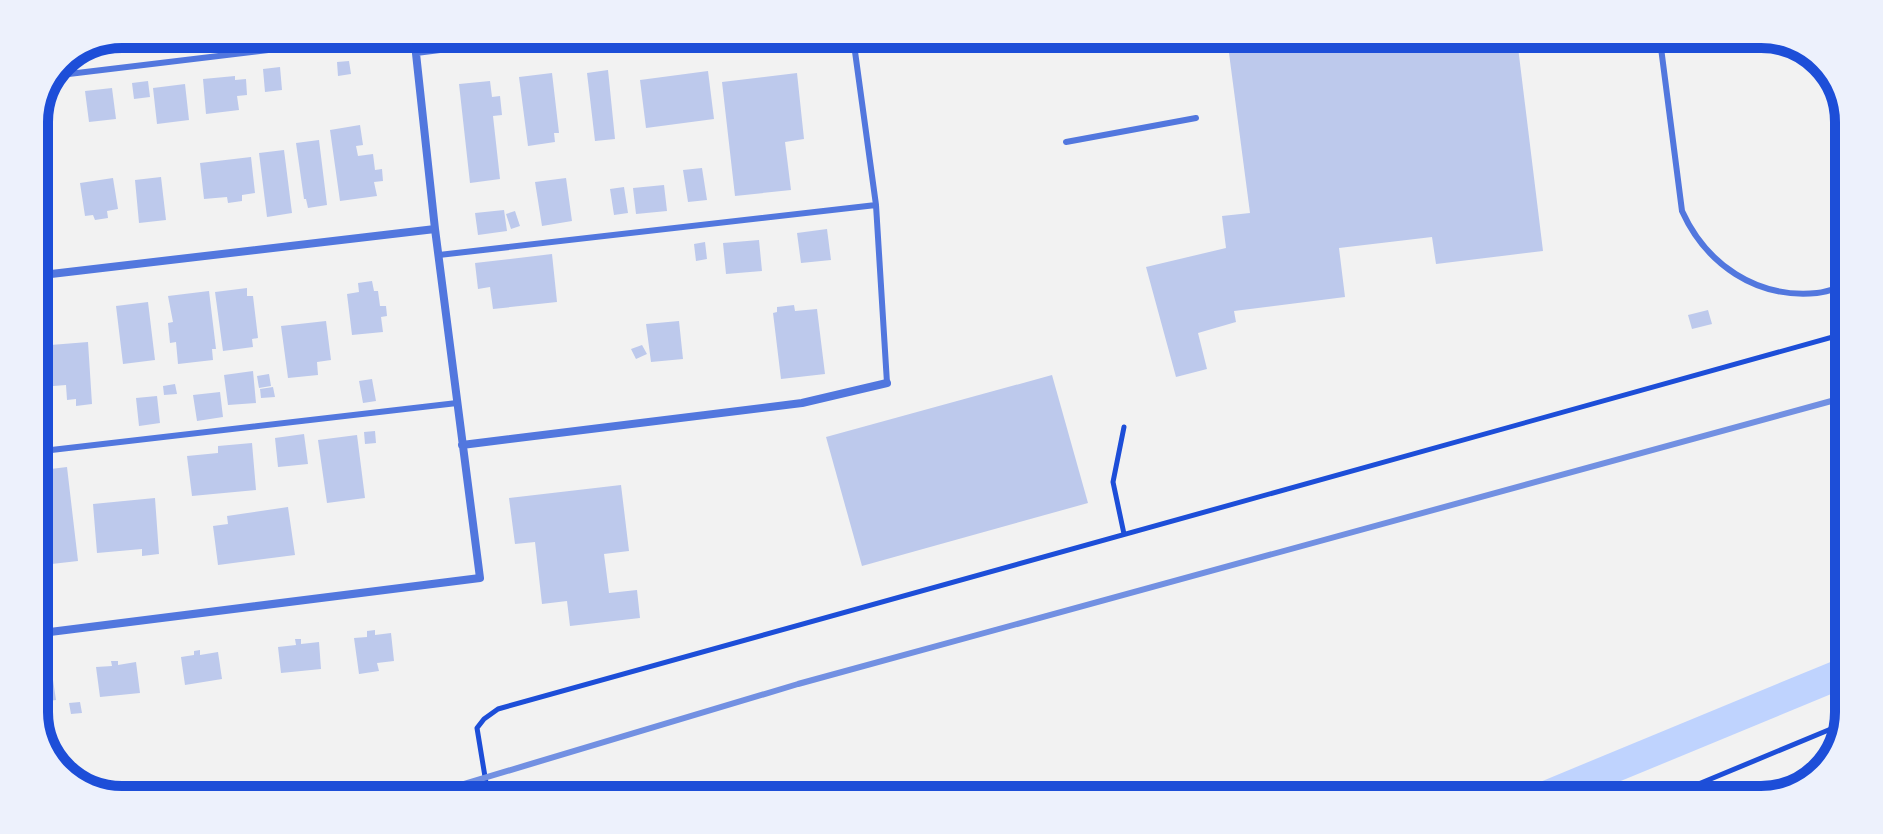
<svg xmlns="http://www.w3.org/2000/svg" width="1883" height="834" viewBox="0 0 1883 834" font-family="'PT Sans',sans-serif">
	<rect width="100%" height="100%" fill="#f2f2f2"/>
	<g fill="none" stroke-linecap="round" stroke-linejoin="round">
		<!-- canal -->
		<path stroke="#bfd3fe" stroke-width="30" d="M1538,799L1843,673"/>
	</g>
	<!-- building -->
	<path fill="#bdc9ec" d="M149,34L151,46L122,49L120,35Z
		M180,34H218L219,41L181,46Z
		M1227,38L1517,39L1543,251L1436,264L1432,237L1339,248L1345,297L1234,311L1236,322L1198,333L1207,369L1176,377L1146,267L1226,248L1222,216L1250,213Z
		M104,41L106,51L83,54V50Z
		M349,61L351,74L338,76L337,62Z
		M280,67L282,90L265,92L263,69Z
		M608,70L615,139L595,141L587,73Z
		M708,71L714,119L646,128L640,80Z
		M552,73L559,133H554L555,142L528,146L519,77Z
		M797,73L804,139L785,142L791,190L735,196L722,82Z
		M235,76V80L246,79L247,95L237,96L239,110L206,114L203,79Z
		M148,81L150,97L134,99L132,83Z
		M490,81L492,97L500,96L502,115L493,116L500,179L470,183L459,84Z
		M185,84L189,120L157,124L153,88Z
		M112,88L116,119L89,122L85,91Z
		M360,125L363,145L356,146L358,156L373,154L375,170L382,169L383,181L374,182L377,196L340,201L330,130Z
		M319,140L327,205L308,208L306,199H304L296,143Z
		M284,150L292,213L267,217L259,153Z
		M251,157L255,193L242,195V201L228,203L227,197L204,199L200,163Z
		M702,168L707,200L688,202L683,170Z
		M161,177L166,220L139,223L135,180Z
		M113,178L118,209L107,211L108,218L95,220L93,215L85,216L80,183Z
		M566,178L572,221L542,226L535,182Z
		M664,185L667,211L636,214L633,188Z
		M624,187L628,213L614,215L610,189Z
		M41,195L46,234H41L42,241L34,242V196Z
		M504,210L507,231L478,235L475,213Z
		M515,211L520,226L511,229L506,214Z
		M827,229L831,260L801,263L797,233Z
		M759,240L762,271L726,274L723,243Z
		M705,242L707,259L696,261L694,244Z
		M552,254L557,302L493,309L490,287L478,289L475,263Z
		M372,281L374,291H378L380,306H386L387,316L381,317L383,332L352,335L347,294L359,292L358,283Z
		M247,288V296H253L258,338L252,339L253,347L223,351L215,292Z
		M209,291L216,349H212L213,360L178,364L176,342L170,343L168,323L173,322L168,296Z
		M148,302L155,360L123,364L116,306Z
		M794,305L795,311L817,309L825,374L781,379L773,313L777,312V307Z
		M1708,310L1712,324L1692,329L1688,315Z
		M326,321L331,360L317,362L318,375L288,378L281,326Z
		M679,321L683,359L651,362L646,324Z
		M88,342L92,404L76,406V399L67,400L66,385L41,387L38,346Z
		M642,345L647,354L636,359L631,349Z
		M253,371L256,403L228,405L224,375Z
		M269,374L271,386L259,388L257,376Z
		M1052,375L1088,503L862,566L826,437Z
		M372,379L376,401L363,403L359,381Z
		M175,384L177,394L164,395L163,386Z
		M273,387L275,397L261,398L260,389Z
		M220,392L223,417L197,421L193,395Z
		M157,396L160,423L139,426L136,398Z
		M375,431L376,443L365,444L364,432Z
		M304,434L308,464L278,467L275,438Z
		M357,435L365,498L327,503L318,440Z
		M252,443L256,490L192,496L187,456L218,453V446Z
		M67,467L78,561L34,566V471Z
		M621,485L629,551L604,554L609,593L637,590L640,618L570,626L567,601L542,604L535,542L515,544L509,498Z
		M155,498L159,554L142,556V549L97,553L93,504Z
		M288,507L295,555L218,565L213,526L228,524L227,516Z
		M375,630V635L391,633L394,661L377,663L379,671L359,674L354,638L367,637V631Z
		M295,639H301V644L319,642L321,669L281,673L278,647L296,645Z
		M200,650V655L218,652L222,679L185,685L181,657L194,655V651Z
		M111,661H118V665L136,662L140,693L100,697L96,667L112,666Z
		M34,670H39L40,675L52,673L56,700L34,703Z
		M80,702L82,713L71,714L69,703Z"/>
	<g fill="none" stroke-linecap="round" stroke-linejoin="round">
		<!-- path -->
		<path stroke="#1d4ed8" stroke-width="5" d="M1124,534L1113,482L1124,427
			M488,795L477,728L484,719L498,709L1847,333
			M1660,800L1843,724"/>
		<!-- service -->
		<path stroke="#5277de" stroke-width="6" d="M853,37L876,205L887,383
			M1660,40L1682,211C1706,264 1756,299 1817,293C1827,292 1837,288 1847,285
			M52,76L393,35
			M1066,142L1196,118
			M439,255L876,205
			M34,452L457,403"/>
		<!-- minor -->
		<path stroke="#5277de" stroke-width="8" d="M416,52L545,36
			M34,276L435,229
			M462,445L802,403L887,383
			M34,634L480,578L435,229L414,35"/>
		<!-- rail -->
		<path stroke="#7290e2" stroke-width="6" d="M427,795L798,684L1846,397"/>
	</g>
	<!-- crop -->
	<path d="M0 0H1883V834H0ZM122 48H1761A74 74 0 0 1 1835 122V712A74 74 0 0 1 1761 786H122A74 74 0 0 1 48 712V122A74 74 0 0 1 122 48Z" fill="#edf1fc" fill-rule="evenodd"/>
	<path fill="none" stroke="#1d4ed8" stroke-width="10" d="M122 48H1761A74 74 0 0 1 1835 122V712A74 74 0 0 1 1761 786H122A74 74 0 0 1 48 712V122A74 74 0 0 1 122 48Z"/>
</svg>
